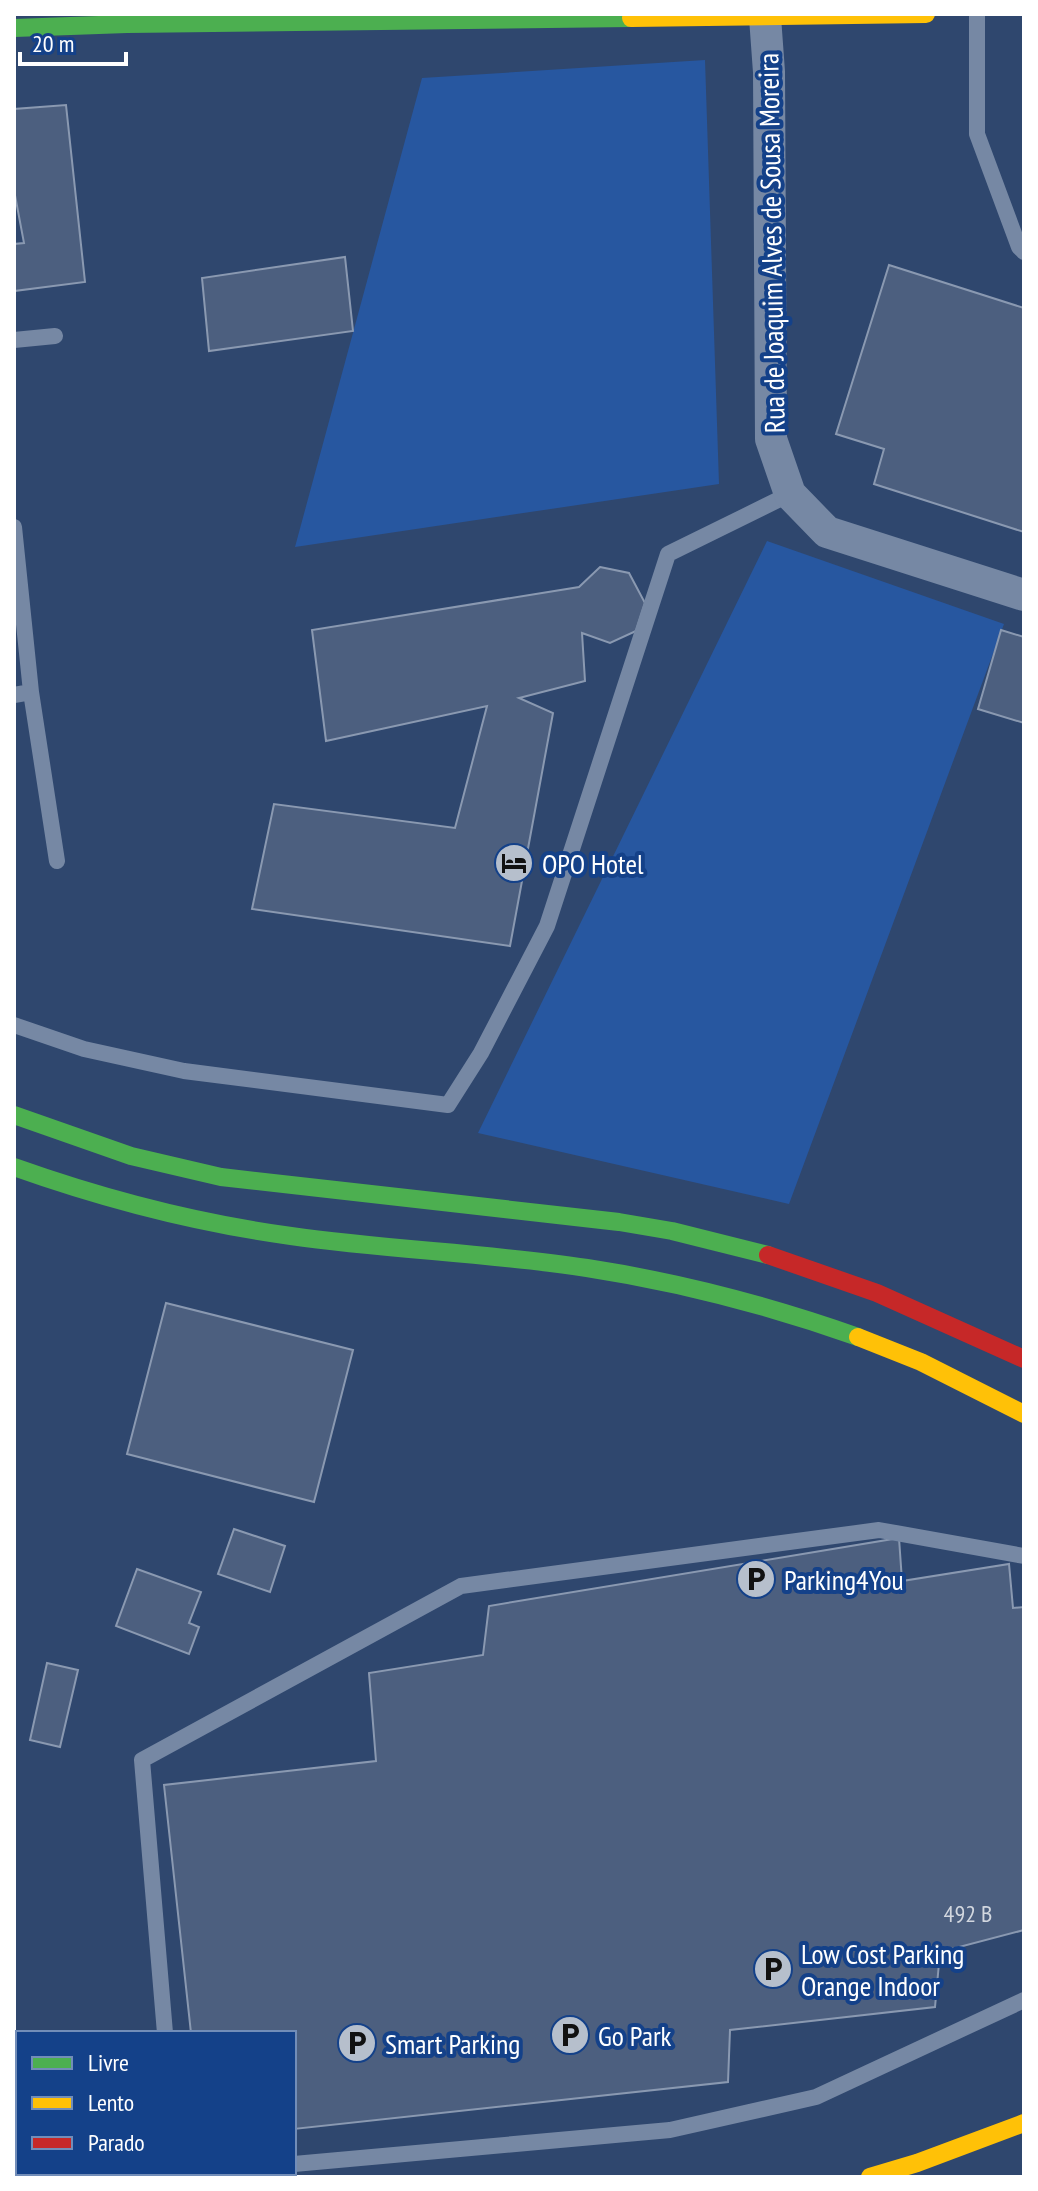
<svg xmlns="http://www.w3.org/2000/svg" width="1038" height="2191" viewBox="0 0 1038 2191" font-family="'PT Sans Narrow',sans-serif">
	<rect width="100%" height="100%" fill="#2f476e"/>
	<!-- green -->
	<path fill="#2757a0" d="M705,60L719,484L295,547L422,78Z
		M767,541L1004,624L789,1204L478,1133Z"/>
	<!-- building -->
	<path fill="#4c5f7f" stroke="#8a99b1" stroke-width="2" d="M66,105L85,282L14,291V244L24,243L14,190V109Z
		M345,257L353,331L209,351L202,278Z
		M889,265L1024,308V532L874,484L884,449L836,434Z
		M600,567L629,573L645,603L636,631L610,643L582,633L585,681L519,698L553,713L510,946L252,909L274,804L455,828L487,706L326,741L312,630L579,587Z
		M1001,630L1024,637V723L978,709Z
		M166,1303L353,1350L314,1502L127,1454Z
		M234,1529L285,1546L270,1592L218,1574Z
		M899,1538L902,1581L1009,1564L1013,1608L1024,1607V1930L940,1952L935,2007L730,2030L728,2082L294,2129V2033H191L164,1785L376,1761L369,1673L483,1655L489,1606Z
		M137,1569L201,1592L189,1623L199,1627L189,1654L116,1626Z
		M47,1663L78,1670L60,1747L30,1740Z"/>
	<g fill="none" stroke-linecap="round" stroke-linejoin="round">
		<!-- lane -->
		<path stroke="#7688a4" stroke-width="16" d="M977,14V134L1019,247L1024,252
			M14,340L55,336
			M14,527L31,692
			M14,695L31,692L57,861
			M14,1025L84,1049L184,1071L448,1105L481,1053L547,926L668,554L790,494
			M165,2033L142,1760L461,1586L879,1530L1024,1556
			M294,2164L670,2130L816,2097L1024,2000
			M177,2175L201,2173"/>
		<!-- street -->
		<path stroke="#7688a4" stroke-width="32" d="M765,17L769,72L771,439L790,494L827,532L1024,595"/>
		<!-- fast -->
		<path stroke="#4caf50" stroke-width="18" d="M14,28L127,24L631,18
			M14,1115L131,1156L221,1177L619,1222L672,1231L768,1255
			M14,1167C104,1199 196,1223 291,1236C389,1250 489,1253 587,1268C679,1282 770,1306 858,1337
			M14,2132L18,2139"/>
		<!-- slow -->
		<path stroke="#ffc107" stroke-width="18" d="M631,18L926,14
			M858,1337L921,1362L1024,1414
			M34,2173L35,2177
			M870,2177L917,2163L1024,2123"/>
		<!-- jam -->
		<path stroke="#c62828" stroke-width="18" d="M768,1255L877,1293L1024,1359"/>
	</g>
	<!-- icons -->
	<defs>
		<g id="hotel-disc" transform="scale(2)"><circle r="9.5" fill="#b6bfcc" stroke="#144189"/><path d="M-6-4.5h1.5V1H6V5H4.5V3h-9V5H-6ZM-4 0a1.8 1.8 0 1 1 3.6 0ZM.5 0V-2.5h3Q6-2.5 6 0Z" fill="#111"/></g>
		<g id="parking-disc" transform="scale(2)"><circle r="9.5" fill="#b6bfcc" stroke="#144189"/><path d="M-3.5-5.5H1a3.5 3.5 0 0 1 0 7H-1V5.5H-3.5ZM-1-3.4V-.6H.8a1.4 1.4 0 0 0 0-2.8Z" fill="#111"/></g>
	</defs>
	<g fill-rule="evenodd">
		<use href="#hotel-disc" x="514" y="863"/>
		<use href="#parking-disc" x="756" y="1579"/>
		<use href="#parking-disc" x="773" y="1969"/>
		<use href="#parking-disc" x="570" y="2035"/>
		<use href="#parking-disc" x="357" y="2043"/>
	</g>
	<g text-anchor="middle" dominant-baseline="central" stroke-width="8" stroke-linejoin="round" paint-order="stroke">
		<!-- number labels -->
		<g font-size="24" fill="#d2d7df">
			<text x="968" y="1913">492 B</text>
		</g>
		<!-- street labels -->
		<g font-size="28" fill="#fff" stroke="#144189">
			<text transform="translate(771 243) rotate(-91)">Rua de Joaquim Alves de Sousa Moreira</text>
		</g>
		<!-- poi labels -->
		<g font-size="28" fill="#fff" stroke="#144189" text-anchor="start">
			<text x="542" y="863">OPO Hotel</text>
			<text x="784" y="1579">Parking4You</text>
			<text x="801" y="1953">Low Cost Parking<tspan x="801" dy="32">Orange Indoor</tspan></text>
			<text x="598" y="2035">Go Park</text>
			<text x="385" y="2043">Smart Parking</text>
		</g>
	</g>
	<!-- border -->
	<rect width="1038" height="2191" fill="none" stroke="#ffffff" stroke-width="32"/>
	<!-- legend -->
	<rect x="16" y="2031" width="280" height="144" fill="#144189" stroke="#728db8" stroke-width="2"/>
	<rect x="32" y="2057" width="40" height="12" fill="#4caf50" stroke="#728db8" stroke-width="2"/>
	<text x="88" y="2071" font-size="24" fill="#ffffff">Livre</text>
	<rect x="32" y="2097" width="40" height="12" fill="#ffc107" stroke="#728db8" stroke-width="2"/>
	<text x="88" y="2111" font-size="24" fill="#ffffff">Lento</text>
	<rect x="32" y="2137" width="40" height="12" fill="#c62828" stroke="#728db8" stroke-width="2"/>
	<text x="88" y="2151" font-size="24" fill="#ffffff">Parado</text>
	<!-- scale -->
	<path d="M20 52v12h106v-12" fill="none" stroke="#ffffff" stroke-width="4"/>
	<text x="32" y="52" font-size="24" fill="#ffffff" stroke="#144189" stroke-width="6" paint-order="stroke">20 m</text>
</svg>
